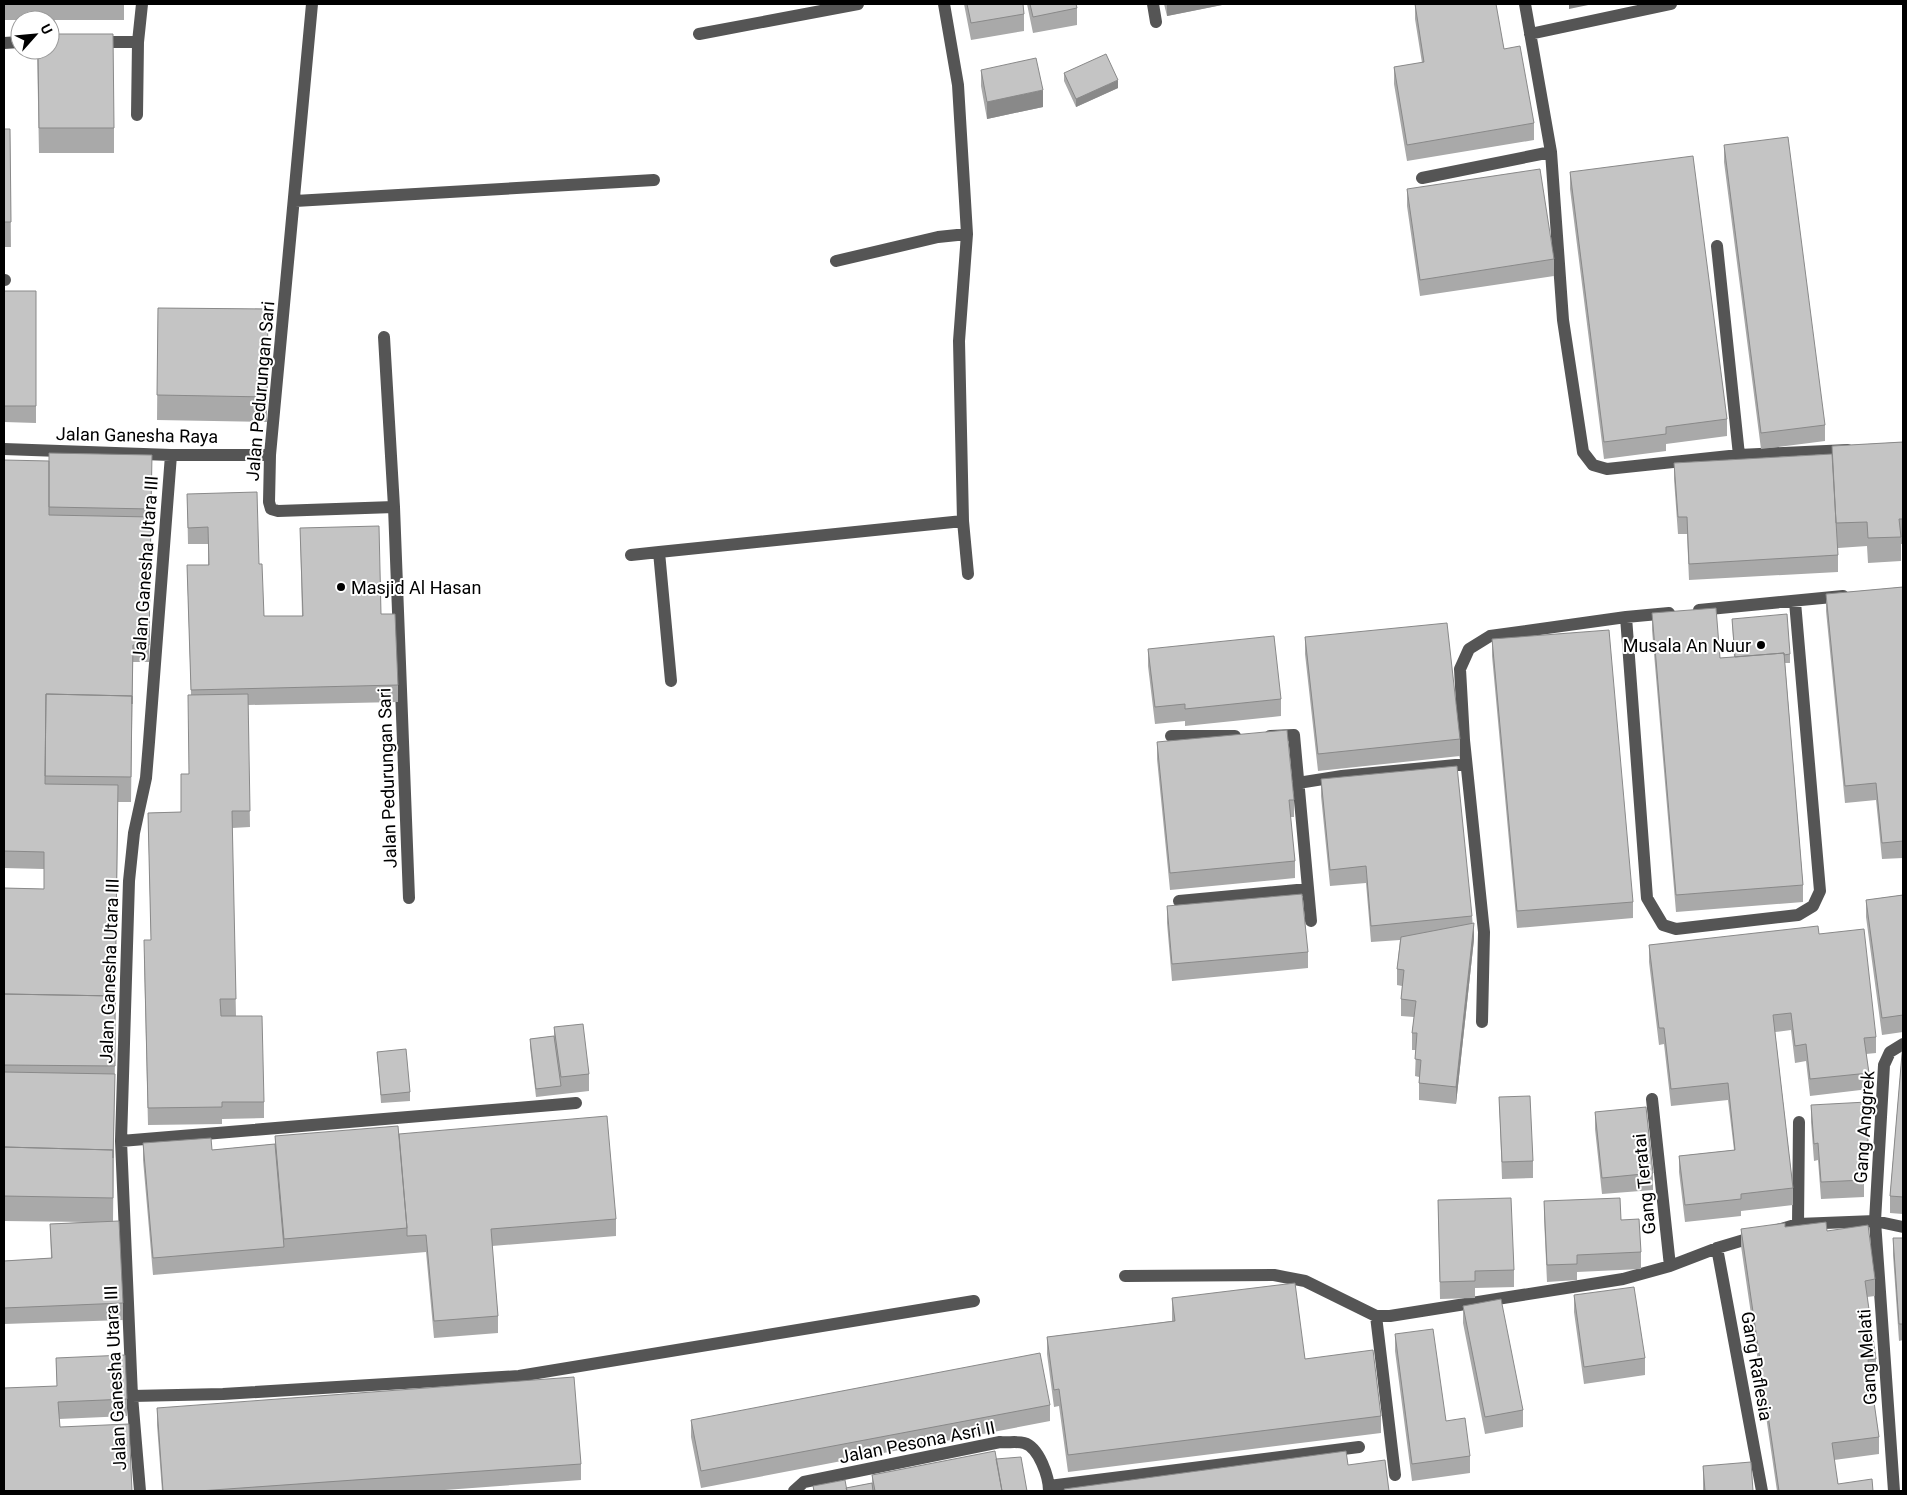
<svg xmlns="http://www.w3.org/2000/svg" width="1907" height="1495" viewBox="0 0 1907 1495" font-family="Roboto,sans-serif">
	<rect width="100%" height="100%" fill="#fff"/>
	<g fill="none" stroke-linecap="round" stroke-linejoin="round">
		<!-- minor -->
		<path stroke="#555" stroke-width="12" d="M312,4L270,455L269,502L271,509L278,511L394,507L409,898
			M1153,4L1156,22
			M699,34L858,4
			M1530,34L1671,4
			M97,42H138L142,4
			M4,43L20,42
			M137,115L138,42
			M1551,152L1563,320L1583,452L1593,465L1607,469L1739,455L1848,450
			M1422,178L1551,152L1525,4
			M295,201L654,180
			M1717,246L1739,455
			M836,261L938,237L967,234
			M4,280H5
			M384,337L394,507
			M4,449L171,455H270
			M963,521L968,574
			M631,555L659,552
			M1699,610L1843,596
			M1669,613L1626,617L1647,898L1663,925L1676,929L1798,915L1813,906L1820,891L1795,602
			M671,681L659,552L963,521L959,341L967,234L958,85L944,4
			M1171,736H1235
			M1270,736L1294,735L1311,921
			M1298,783L1342,776L1466,764
			M1179,901L1308,889
			M1482,1022L1484,932L1464,740L1460,669L1469,649L1490,636L1626,617
			M1652,1099L1670,1266
			M121,1141L576,1103
			M1798,1224L1799,1122
			M1717,1248L1762,1491
			M1125,1276L1274,1275L1305,1281L1376,1316H1390L1623,1279L1670,1266L1717,1248L1798,1224L1875,1221L1903,1227
			M1376,1316L1395,1475
			M132,1396L223,1394L519,1376L974,1301
			M1049,1486L1359,1447
			M140,1491L132,1396L121,1141L129,881L134,833L146,778L149,742L171,455
			M794,1491L804,1482L1000,1442C1007,1443 1017,1441 1024,1443C1039,1447 1049,1477 1049,1491
			M1894,1491L1875,1221L1884,1065L1890,1052L1903,1044"/>
	</g>
	<!-- wall -->
	<path fill="#a9a9a9" d="M4,4H124V20H4Z
		M964,4H1023L1024,14V31L971,40Z
		M1027,4H1076L1077,8V25L1033,33Z
		M1164,4H1227L1167,16Z
		M1415,4L1504,49L1534,123V140L1407,161L1394,84V67L1422,63L1415,19Z
		M37,50L114,128V153H39Z
		M981,70L1043,107L987,119L981,86Z
		M1064,73L1118,88L1076,107L1064,81Z
		M4,129H10L11,247H4Z
		M1724,145L1825,425V441L1761,449L1724,162Z
		M1570,172L1727,419V436L1666,444V451L1604,459L1570,189Z
		M1407,189L1554,259V276L1420,296L1407,206Z
		M4,291H36V423L4,422Z
		M158,308L268,309L267,422L157,420Z
		M1903,442V544H1901V561L1868,563L1867,546L1838,548V572L1689,580L1687,534H1678L1674,479V463L1832,454V446Z
		M4,460L152,480L149,662H133L131,802H118L113,1221L123,1303V1320L4,1324V1261L51,1258L50,1224L87,1222L4,1221V888L44,889V869L4,868Z
		M187,494L259,564L264,616H302L300,528L381,614L398,685V702L248,705L250,827L232,828L236,1016H221L264,1102V1118L222,1119V1124L148,1125L144,957L151,940L148,813L181,812L189,774L191,695L187,565H208V544H188Z
		M1903,587V858L1882,859L1876,800L1845,803L1826,611V594Z
		M1652,613L1720,658L1734,657L1732,619L1790,654V663H1785L1803,885V902L1676,912L1652,630Z
		M1305,637L1460,739V756L1318,771L1305,654Z
		M1492,639L1633,902V918L1517,928L1492,656Z
		M1148,649L1281,699V716L1185,726V721L1155,724L1148,666Z
		M1157,742L1294,800V817H1290L1295,861V878L1170,890L1157,759Z
		M1321,779L1472,916L1474,939L1456,1104L1419,1100V1077L1415,1076L1416,1050H1412V1033L1414,1017L1401,1016V999L1402,986L1397,985V969L1400,940L1371,942L1366,883L1330,886L1321,796Z
		M1903,895V1032L1882,1035L1866,917V900Z
		M1167,906L1308,952V968L1172,981L1167,923Z
		M1819,934L1876,1037V1053L1866,1054L1869,1073V1089L1810,1096L1806,1061L1795,1063L1791,1030L1775,1032L1793,1188V1205L1741,1211V1216L1685,1222L1679,1172V1156L1734,1150L1728,1100L1671,1106L1664,1044L1659,1045L1649,962V945Z
		M554,1027L589,1074V1091L536,1097L530,1047V1039L554,1036Z
		M1903,1042V1214L1890,1213V1196Z
		M377,1052L410,1092V1101L381,1103Z
		M1499,1097L1533,1161V1178L1502,1179Z
		M1811,1105L1868,1141V1158H1864V1197L1821,1199L1818,1160L1814,1161L1811,1122Z
		M1595,1112L1653,1173V1190L1602,1194L1595,1129Z
		M399,1134L616,1219V1236L492,1246L498,1316V1333L434,1338L426,1252L153,1275L143,1160V1143L212,1150L275,1144V1136Z
		M1438,1200L1514,1270V1287L1475,1288V1298L1440,1299Z
		M1544,1201L1621,1220L1641,1252V1269L1577,1272V1280L1547,1282L1544,1218Z
		M1785,1227L1827,1231L1875,1279V1296L1867,1297L1876,1359V1376H1870L1879,1437V1454L1834,1460L1838,1484L1873,1491H1777L1741,1246V1229Z
		M1893,1238H1903V1340L1899,1341L1893,1255Z
		M1574,1295L1645,1358V1375L1584,1384L1574,1312Z
		M1172,1298L1305,1359L1381,1416V1433L1068,1472L1059,1406L1054,1407L1047,1354V1337L1172,1321Z
		M1463,1306L1523,1410V1427L1485,1434L1463,1323Z
		M1395,1334L1446,1421L1470,1456V1473L1412,1481L1395,1351Z
		M56,1358L127,1399V1416L59,1419L60,1427L4,1491L57,1386Z
		M1050,1405V1421L701,1488L691,1437V1420Z
		M157,1408L581,1464V1480L431,1491H162L157,1425Z
		M996,1459L1027,1491H813V1486L846,1488L872,1483V1475Z
		M1703,1466L1753,1491H1703Z"/>
	<!-- shaded-wall -->
	<path fill="#898989" d="M1167,4H1227L1167,16Z
		M1569,4H1593L1569,9Z
		M1118,80V88L1076,107V99Z
		M1043,90V107L987,119V102Z
		M1474,923V939L1456,1104V1087Z"/>
	<!-- building -->
	<path fill="#c4c4c4" stroke="#898989" d="M967,4H1023L1024,14L971,23Z
		M1030,4H1076L1077,8L1033,17Z
		M1415,4H1496L1504,49L1520,46L1534,123L1407,145L1394,67L1424,62Z
		M50,34H113L114,128H39L38,50H50Z
		M1106,54L1118,80L1076,99L1064,73Z
		M1036,58L1043,90L987,102L981,70Z
		M4,129H10L11,222H4Z
		M1788,137L1825,425L1761,433L1724,145Z
		M1693,156L1727,419L1666,427V434L1604,442L1570,172Z
		M1540,169L1554,259L1420,280L1407,189Z
		M4,291H36V406H4Z
		M158,308L268,309L267,397L157,395Z
		M1903,442V519H1899L1901,537L1868,538L1867,522L1836,523L1832,446Z
		M49,453L152,455L151,509L49,507Z
		M1832,454L1838,555L1689,564L1687,517H1678L1674,463Z
		M4,460L49,461V515L151,517L149,645H133L132,704V696L46,694L45,784L118,785L115,1004V996L4,994V888L44,889V852L4,851Z
		M257,492L259,564H262L264,616H303L300,528L379,526L381,614H395L398,685L191,690L187,565H209L208,527L188,528L187,494Z
		M1903,587V841L1882,843L1876,783L1845,786L1826,594Z
		M1716,608L1720,658L1784,653L1803,885L1676,895L1652,613Z
		M1787,614L1790,654L1784,655V653L1735,657L1732,619Z
		M1447,623L1460,739L1318,754L1305,637Z
		M1609,630L1633,902L1517,911L1492,639Z
		M1274,636L1281,699L1185,709V704L1155,707L1148,649Z
		M46,694L132,696L131,777L45,776Z
		M248,694L250,811H232L236,999H220L221,1016H262L264,1102H222V1107L148,1108L144,940H151L148,813L181,812V774H189L188,695Z
		M1287,730L1294,800H1289L1295,861L1170,873L1157,742Z
		M1457,766L1472,916L1371,926L1366,866L1330,870L1321,779Z
		M1302,894L1308,952L1172,964L1167,906Z
		M1903,895V1015L1882,1018L1866,900Z
		M1474,923L1456,1087L1419,1083L1421,1060L1415,1059L1417,1033H1412L1416,1001L1401,999L1404,970L1397,969L1401,937Z
		M1818,926L1819,934L1864,929L1876,1037L1864,1038L1869,1073L1810,1079L1806,1044L1795,1046L1791,1013L1773,1015L1793,1188L1741,1194V1199L1685,1205L1679,1156L1735,1150L1728,1083L1671,1089L1664,1028H1659L1649,945Z
		M4,994L115,996V1066L4,1065Z
		M583,1024L589,1074L561,1077L554,1027Z
		M554,1036L561,1086L536,1089L530,1039Z
		M1903,1042V1197L1890,1196Z
		M406,1049L410,1092L381,1095L377,1052Z
		M4,1072L115,1074L113,1158V1150L4,1147Z
		M1530,1096L1533,1161L1502,1162L1499,1097Z
		M1867,1102L1868,1141L1863,1142L1864,1180L1821,1182L1818,1143L1814,1144L1811,1105Z
		M1646,1107L1653,1173L1602,1178L1595,1112Z
		M607,1116L616,1219L491,1229L498,1316L434,1321L426,1235L407,1236V1228L399,1134Z
		M398,1126L407,1228L284,1239L275,1136Z
		M211,1138L212,1150L275,1144L284,1247L153,1258L143,1143Z
		M4,1147L113,1150V1198L4,1196Z
		M1511,1198L1514,1270L1475,1271V1281L1440,1282L1438,1200Z
		M1620,1198L1621,1220L1639,1219L1641,1252L1577,1255V1264L1547,1265L1544,1201Z
		M119,1221L123,1303L4,1308V1261L52,1258L50,1224Z
		M1826,1222L1827,1231L1868,1225L1875,1279L1865,1281L1876,1359L1868,1360L1879,1437L1832,1443L1838,1484L1872,1479L1873,1491H1779L1741,1229L1785,1223V1227Z
		M1893,1238H1903V1324H1899Z
		M1295,1283L1305,1359L1373,1350L1381,1416L1068,1455L1059,1389L1054,1390L1047,1337L1175,1321L1172,1298Z
		M1634,1287L1645,1358L1584,1367L1574,1295Z
		M1501,1299L1523,1410L1485,1417L1463,1306Z
		M1433,1329L1446,1421L1465,1418L1470,1456L1412,1464L1395,1334Z
		M1040,1353L1050,1405L701,1471L691,1420Z
		M125,1355L127,1399L58,1402L60,1427L129,1424L132,1491H4V1388L57,1386L56,1358Z
		M574,1377L581,1464L199,1491H163L157,1408Z
		M995,1451L1002,1491H875L872,1475Z
		M1346,1451L1348,1465L1385,1460L1389,1491H1065L1064,1489Z
		M1021,1457L1027,1491H1002L996,1459Z
		M1751,1462L1753,1491H1705L1703,1466Z
		M845,1480L847,1491H814L813,1486Z
		M872,1483L873,1491H847L846,1488Z"/>
	<!-- markers -->
	<g fill="#000" stroke="#fff" stroke-width="2">
		<circle cx="341" cy="587" r="5"/>
		<circle cx="1761" cy="645" r="5"/>
	</g>
	<g text-anchor="middle" dominant-baseline="central" stroke-width="4" stroke-linejoin="round" paint-order="stroke">
		<!-- street labels -->
		<g font-size="18" fill="#000" stroke="#fff">
			<text transform="translate(260 391) rotate(-85)">Jalan Pedurungan Sari</text>
			<text transform="translate(137 435) rotate(1)">Jalan Ganesha Raya</text>
			<text transform="translate(145 568) rotate(-86)">Jalan Ganesha Utara III</text>
			<text transform="translate(387 778) rotate(-92)">Jalan Pedurungan Sari</text>
			<text transform="translate(109 971) rotate(-88)">Jalan Ganesha Utara III</text>
			<text transform="translate(1864 1127) rotate(-86)">Gang Anggrek</text>
			<text transform="translate(1644 1184) rotate(-96)">Gang Teratai</text>
			<text transform="translate(1867 1357) rotate(-94)">Gang Melati</text>
			<text transform="translate(1757 1366) rotate(80)">Gang Raflesia</text>
			<text transform="translate(115 1378) rotate(-93)">Jalan Ganesha Utara III</text>
			<text transform="translate(917 1442) rotate(-11)">Jalan Pesona Asri II</text>
		</g>
		<!-- poi labels -->
		<g font-size="18" fill="#000" stroke="#fff" text-anchor="start">
			<text x="351" y="587">Masjid Al Hasan</text>
			<text x="1751" y="645" text-anchor="end">Musala An Nuur</text>
		</g>
	</g>
	<!-- border -->
	<rect width="1907" height="1495" fill="none" stroke="#000000" stroke-width="10"/>
	<!-- north arrow -->
	<g transform="translate(35 35) rotate(63)"><circle r="24" fill="#ffffff" stroke="#999999"/>
	<path d="M0-4L9 19L0 12L-9 19Z" fill="#000000"/>
	<text y="-8" font-size="14" font-weight="bold" text-anchor="middle" fill="#000000">U</text>
	</g>
</svg>
